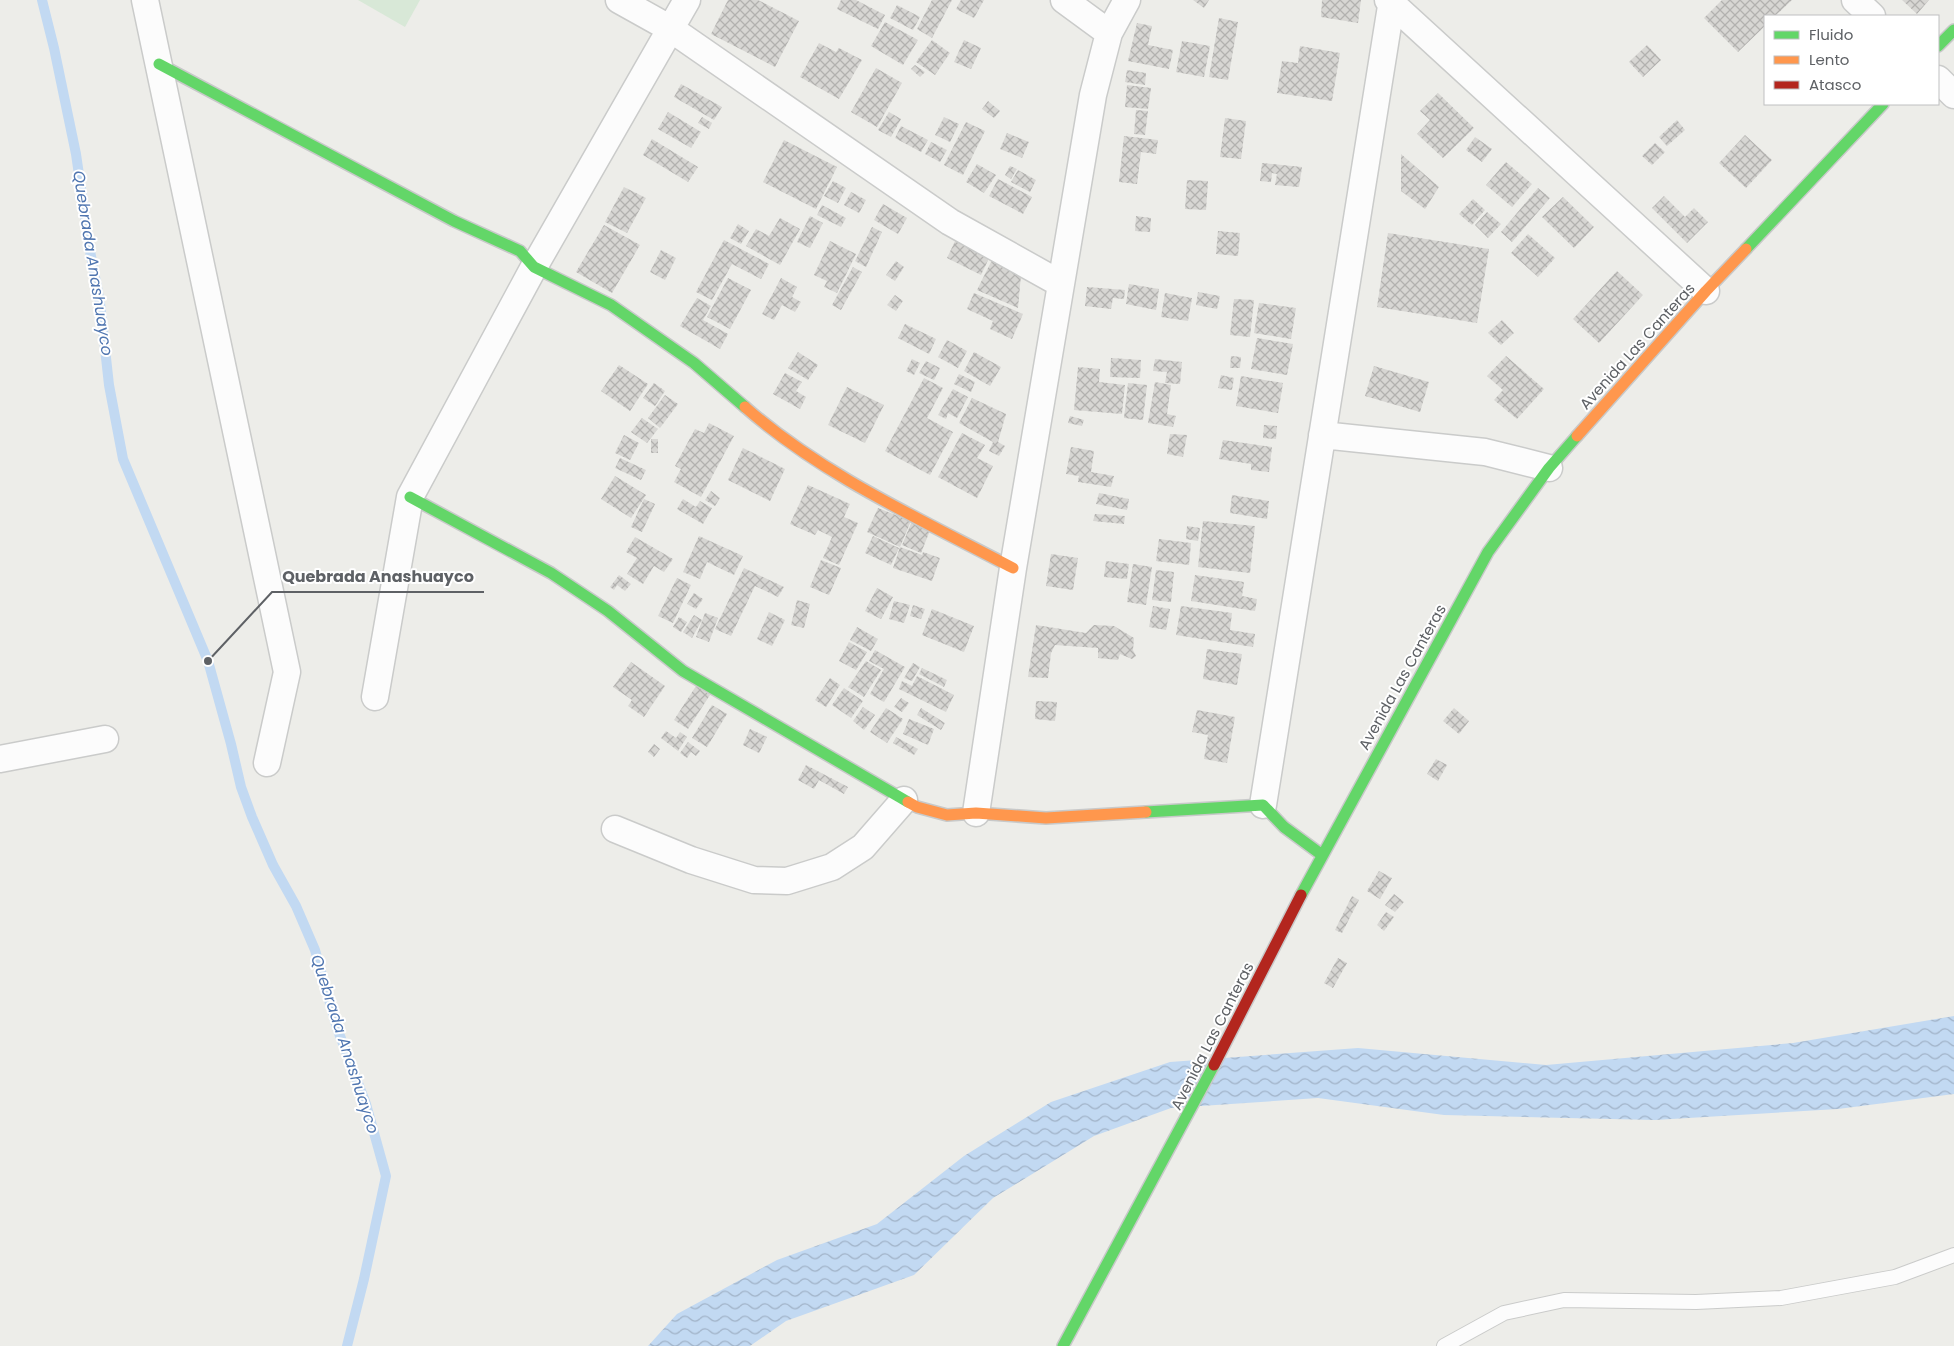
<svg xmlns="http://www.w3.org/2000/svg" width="1954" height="1346" viewBox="0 0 1954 1346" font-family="Poppins,sans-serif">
	<defs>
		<pattern id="water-waves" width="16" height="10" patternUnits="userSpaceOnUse" patternTransform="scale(1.25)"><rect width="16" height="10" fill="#c2d9f2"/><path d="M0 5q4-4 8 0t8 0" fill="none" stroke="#a1b3c8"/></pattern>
		<pattern id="building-cross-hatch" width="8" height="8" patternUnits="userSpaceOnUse" patternTransform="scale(1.25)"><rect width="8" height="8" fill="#d7d6d3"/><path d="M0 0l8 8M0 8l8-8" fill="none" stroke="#b2b1af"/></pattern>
	</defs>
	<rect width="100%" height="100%" fill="#edede9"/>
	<!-- green -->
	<path fill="#d8e8d7" d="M358,0H420L405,27Z"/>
	<!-- water -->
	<path fill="url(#water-waves)" d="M1954,1016V1094L1838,1109L1655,1120L1444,1115L1318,1098L1171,1108L1094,1136L993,1198L914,1275L786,1321L750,1346H648L677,1314L777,1260L877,1224L964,1156L1051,1102L1170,1062L1358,1048L1546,1065L1793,1043Z"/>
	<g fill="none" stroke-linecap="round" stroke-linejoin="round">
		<!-- stream -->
		<path stroke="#c2d9f2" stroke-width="10" d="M42,0L54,48L76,154L90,251L100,303L109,385L123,459L208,661L231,744L241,787L252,817L273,865L296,906L315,950L337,1028L366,1104L386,1176L364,1279L347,1346"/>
	</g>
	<!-- building -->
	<path fill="url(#building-cross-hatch)" d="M728,0H758L799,21L775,67L711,34Z
		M841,0H856L885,15L878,29L837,9Z
		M932,0H952L932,38L917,29Z
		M961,0H984L974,18L956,9Z
		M1193,0H1209L1204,8Z
		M1322,0H1361L1358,23L1321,17Z
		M1722,0H1792L1775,16H1765V26L1738,52L1704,18Z
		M1902,0H1929L1917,14Z
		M897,5L920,17L913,30L890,18Z
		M1219,18L1238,22L1228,80L1209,77Z
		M885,22L918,40L903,65L871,46Z
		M1137,23L1152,26L1148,45L1173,50L1169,69L1128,61Z
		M932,40L950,53L935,75L916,62Z
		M964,40L981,48L971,69L954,62Z
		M1182,41L1210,46L1204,77L1176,72Z
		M819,43L836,52L839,48L862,60L839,99L800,77Z
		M1647,45L1661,60L1643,77L1629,62Z
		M1300,46L1340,53L1332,101L1277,93L1282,61L1298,63Z
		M915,65L925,72L920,77L911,69Z
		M876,68L902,83L877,127L851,112Z
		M1127,70L1146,73L1145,85L1125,82Z
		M681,84L722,107L714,120L674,97Z
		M1127,85L1151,88L1148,109L1125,107Z
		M1438,93L1474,128L1443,158L1417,134L1430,120L1420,111Z
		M988,101L1000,111L994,118L982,109Z
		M1136,110L1148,111L1145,135L1134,134Z
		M668,112L701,132L691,148L658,129Z
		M889,112L901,119L891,137L878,130Z
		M702,117L712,123L709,129L698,123Z
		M944,117L959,124L950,142L935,135Z
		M1225,118L1246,121L1241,159L1220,157Z
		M1677,120L1685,130L1667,146L1659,137Z
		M966,122L985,131L963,175L944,165Z
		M901,126L928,140L921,152L895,138Z
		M1007,133L1029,142L1022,158L1000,149Z
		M1745,135L1772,160L1746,188L1719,163Z
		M1124,136L1158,140L1156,154L1141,152L1137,184L1119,182Z
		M1475,137L1492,149L1482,162L1466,150Z
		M652,139L698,167L688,182L643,155Z
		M784,140L837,167L816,209L763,182Z
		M931,142L947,150L940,162L925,154Z
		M1655,143L1665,152L1652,165L1642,156Z
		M1401,154L1439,187L1425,209L1401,191Z
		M1506,162L1532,184L1512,207L1486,185Z
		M1262,163L1302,167L1299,187L1275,185L1277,174L1272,173L1271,182L1260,181Z
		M977,164L996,175L984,193L966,182Z
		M1010,166L1017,169L1011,179L1005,175Z
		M1018,170L1036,180L1030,192L1011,182Z
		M998,179L1032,197L1023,214L989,196Z
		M1187,180L1208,181L1206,210L1185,209Z
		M833,181L846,188L838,203L824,196Z
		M624,187L646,198L627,233L605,222Z
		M1538,188L1550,198L1512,242L1501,232Z
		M851,192L866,200L859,213L844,205Z
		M1664,196L1685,217L1694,208L1708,222L1687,243L1652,208Z
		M1563,197L1594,227L1574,248L1542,217Z
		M1473,199L1485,210L1472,225L1459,214Z
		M883,204L907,218L898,234L874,220Z
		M822,205L846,218L841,227L817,215Z
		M1487,212L1501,224L1488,238L1475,225Z
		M810,216L823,223L810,248L797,242Z
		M1136,216L1151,218L1150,232L1135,231Z
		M780,218L800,229L780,265L746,246L756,229L769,236Z
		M738,224L749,231L741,244L730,238Z
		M604,225L640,245L612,293L576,272Z
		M872,227L882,232L866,267L855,261Z
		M1218,231L1240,233L1238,256L1216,254Z
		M1388,233L1489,249L1477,323L1377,307Z
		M1528,234L1555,258L1538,277L1511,253Z
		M958,235L992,252L981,275L947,258Z
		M724,240L769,264L761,279L732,264L712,300L696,292Z
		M830,241L856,254L837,293L824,287L827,281L814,275Z
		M661,250L676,258L665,280L650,272Z
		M992,260L1021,275L1018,308L977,290Z
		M896,261L904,267L895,281L886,275Z
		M853,267L862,272L841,310L832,305Z
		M1617,271L1643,295L1599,343L1573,319Z
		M728,278L751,290L730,329L707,317Z
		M781,278L797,287L792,297L801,302L795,312L782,305L774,320L762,314Z
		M1129,284L1159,289L1156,310L1126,304Z
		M1087,287L1125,290L1124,299L1113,298L1111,309L1085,306Z
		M1198,292L1220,296L1217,309L1196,305Z
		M974,293L1023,314L1012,339L990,329L993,321L967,309Z
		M1165,293L1192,298L1188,321L1161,317Z
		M895,295L903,301L896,311L887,305Z
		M697,298L711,306L703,320L728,334L720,349L680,326Z
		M1234,299L1254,300L1250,337L1230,335Z
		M1259,303L1296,308L1291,339L1254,333Z
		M1502,320L1514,333L1501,345L1488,333Z
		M905,324L936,339L929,354L898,338Z
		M1257,338L1293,344L1287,375L1251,369Z
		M947,340L967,351L958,368L938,357Z
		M798,352L818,365L808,380L788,368Z
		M974,352L1001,367L990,386L964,371Z
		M1231,356L1241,357L1240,368H1230Z
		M1506,356L1544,389L1517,419L1494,400L1503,390L1487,376Z
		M1111,358L1141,360L1140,378L1110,377Z
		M912,359L920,363L914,375L906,371Z
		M1155,359L1182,362L1180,384L1165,383L1167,372L1153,371Z
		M926,361L940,368L934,380L919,373Z
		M619,365L648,384L630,411L601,391Z
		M1374,366L1429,382L1420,412L1365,396Z
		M1078,367L1100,369L1099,382L1125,385L1122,414L1074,410Z
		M785,373L802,382L796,391L806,397L800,409L773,394Z
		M959,374L975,382L971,392L954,384Z
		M1221,375L1234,378L1232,390L1218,388Z
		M1241,376L1283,383L1278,413L1236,406Z
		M924,378L943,388L927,418L953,432L930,475L885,451Z
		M1155,382L1171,385L1167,414L1176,416L1173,427L1148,423Z
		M654,383L665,391L655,406L643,398Z
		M1128,383L1147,385L1143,420L1124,418Z
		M847,387L884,405L865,443L828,425Z
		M953,389L968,397L957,418L948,413L946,419L938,415Z
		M665,395L678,404L660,428L648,418Z
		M972,398L1006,414L998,442L1005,446L999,456L989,451L993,442L959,423Z
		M1070,416L1084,420L1082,426L1068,423Z
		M642,418L658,429L647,443L631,432Z
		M709,423L734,436L701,497L674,482L681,469L675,466L695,429L704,433Z
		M1264,425L1277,426L1276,439L1263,438Z
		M962,433L985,445L977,458L993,466L977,498L938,477Z
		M1170,434L1187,435L1183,457L1167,454Z
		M624,435L639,443L630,460L615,453Z
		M651,439H658V453H651Z
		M1223,440L1272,447L1269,472L1251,470V464L1219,459Z
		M1071,447L1094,451L1091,472L1114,476L1111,487L1078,482L1079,476L1066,474Z
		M743,448L785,469L770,501L728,480Z
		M620,458L646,470L641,480L615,468Z
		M615,476L646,495L631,518L601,499Z
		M808,485L850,504L844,517L858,523L839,565L823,558L832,537L818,530L815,535L790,524Z
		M711,491L720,498L715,506L705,500Z
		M1099,493L1129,499L1127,510L1096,504Z
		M1232,495L1269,501L1267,519L1230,513Z
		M644,499L655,504L642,532L631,527Z
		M683,499L696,507L700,501L712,508L703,524L677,509Z
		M878,508L911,521L900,547L867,532Z
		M1095,514L1125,516L1124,524L1093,521Z
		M912,521L931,528L921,553L902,545Z
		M1203,521L1255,526L1250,573L1198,567Z
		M1187,526L1200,528L1198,541L1186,539Z
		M699,536L743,556L734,575L707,562L700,579L683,572Z
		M873,536L899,548L891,565L865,553Z
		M635,537L673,559L664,572L654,566L643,584L627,574L637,558L626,552Z
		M1159,539L1191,543L1189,565L1156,561Z
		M900,547L922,555L923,552L940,558L932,581L893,568Z
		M1051,554L1078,558L1073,590L1046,586Z
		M821,560L841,568L829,595L810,587Z
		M1106,561L1129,564L1127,579L1104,577Z
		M1133,564L1152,567L1146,605L1127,602Z
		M744,568L784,587L778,597L755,586L731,636L715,629Z
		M1156,570L1174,572L1171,602L1152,600Z
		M619,575L631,584L625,591L617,585L614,590L610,587Z
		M1195,575L1244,582L1242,596L1257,599L1255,611L1191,601Z
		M677,578L691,585L673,623L658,616Z
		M877,588L893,597L881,619L865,611Z
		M694,593L703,599L696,609L687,604Z
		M797,600L810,604L804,628L791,625Z
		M894,601L910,605L904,623L889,619Z
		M913,605L925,609L921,619L910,616Z
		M1153,606L1170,609L1166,630L1149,627Z
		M1181,606L1232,613L1230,630L1255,634L1253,647L1176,635Z
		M932,609L974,626L964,652L922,635Z
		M769,612L785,620L772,646L757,639Z
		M705,613L718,618L709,642L696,637Z
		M694,615L702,620L692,638L683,632Z
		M679,617L687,622L681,632L673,627Z
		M1036,625L1086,633L1094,625L1114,626L1134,638L1133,650L1136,656L1132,659L1120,654L1118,660L1098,658V648L1055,645L1051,653L1048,678L1028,677Z
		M857,627L878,639L871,651L850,640Z
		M849,642L867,652L856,670L839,661Z
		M1207,649L1242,654L1237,685L1203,679Z
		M875,650L905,667L884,702L870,694L884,669L869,661Z
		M866,661L881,670L864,697L848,687Z
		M631,662L665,686L644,717L628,706L632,700L613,687Z
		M913,663L920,667L912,681L904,678Z
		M922,668L947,680L944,687L919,674Z
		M917,676L954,695L946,712L899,689L902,681L912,686Z
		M830,678L840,685L826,707L815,700Z
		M696,686L710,695L688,729L674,720Z
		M844,688L863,701L851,718L832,705Z
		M901,698L909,703L902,712L894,707Z
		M1036,701L1057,702L1055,721L1035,719Z
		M712,705L727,714L707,747L692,738Z
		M863,707L875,715L864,730L853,721Z
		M886,708L903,719L887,743L870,732Z
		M921,708L945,723L941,730L917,715Z
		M1454,708L1469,721L1459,734L1443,721Z
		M1197,710L1235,717L1227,763L1204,759L1208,735L1192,732Z
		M909,719L934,729L928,745L903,734Z
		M750,729L767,737L759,753L743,745Z
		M666,731L676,738L680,732L687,737L678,751L661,738Z
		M896,737L918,749L914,755L893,743Z
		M688,742L700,751L696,756L691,752L687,758L680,753Z
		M654,744L660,749L654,757L648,752Z
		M1436,759L1447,765L1438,781L1427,774Z
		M806,765L848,787L844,794L819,780L814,789L798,780Z
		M1379,871L1392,878L1380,899L1367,891Z
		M1394,894L1404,902L1395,912L1385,905Z
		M1352,896L1359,900L1342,933L1335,930Z
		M1386,912L1394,917L1384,931L1377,925Z
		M1338,958L1347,963L1333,988L1324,983Z"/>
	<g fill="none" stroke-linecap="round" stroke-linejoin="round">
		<!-- lane casing -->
		<g stroke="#cacbca" stroke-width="16">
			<path id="lane" d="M1444,1346L1504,1313L1564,1300L1696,1302L1781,1298L1895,1277L1954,1255"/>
		</g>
		<!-- street casing -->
		<g stroke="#cacbca" stroke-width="29">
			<path id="street" d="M145,0L287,672L267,763
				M619,0L671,29L950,222L1061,284
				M1064,0L1109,33
				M1388,0L1706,291
				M1855,0L1872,16
				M1938,79L1954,95
				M1322,435L1485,452L1549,468
				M375,697L410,497L534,267L687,0
				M0,759L105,739
				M1263,805L1392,0
				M976,813L1013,568L1093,95L1109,33L1127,0
				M615,829L691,860L754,880L787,881L832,867L863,847L904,800"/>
		</g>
		<!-- fast casing -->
		<g stroke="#c8c9c9" stroke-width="14">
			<path id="fast" d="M1938,46L1954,30
				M159,64L454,221L520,251L534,267L611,305L694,363L745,407
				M1746,249L1883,104
				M410,497L551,573L608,611L683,671L908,802
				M1146,812L1263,805L1284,827L1322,855
				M1301,895L1488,552L1549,468L1577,436
				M1063,1346L1214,1065"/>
		</g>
		<!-- slow casing -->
		<g stroke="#c8c9c9" stroke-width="14">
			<path id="slow" d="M745,407C822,475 922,520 1013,568
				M1577,436L1706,291L1746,249
				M908,802L917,807L947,815L976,813L1046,818L1146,812"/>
		</g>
		<!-- jam casing -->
		<g stroke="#c8c9c9" stroke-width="14">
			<path id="jam" d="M1214,1065L1301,895"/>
		</g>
		<!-- lane -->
		<use href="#lane" stroke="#fcfcfc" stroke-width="14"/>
		<!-- street -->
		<use href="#street" stroke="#fcfcfc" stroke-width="26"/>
		<!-- fast -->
		<use href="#fast" stroke="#63d668" stroke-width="11"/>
		<!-- slow -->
		<use href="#slow" stroke="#ff974d" stroke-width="11"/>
		<!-- jam -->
		<use href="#jam" stroke="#b3261e" stroke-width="11"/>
	</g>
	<g text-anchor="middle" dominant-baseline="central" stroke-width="4" stroke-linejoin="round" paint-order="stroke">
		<!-- street labels -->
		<g font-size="15" fill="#5e6165" stroke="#fff">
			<text transform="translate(1637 346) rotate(-48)">Avenida Las Canteras</text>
			<text transform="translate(1402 677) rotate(-61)">Avenida Las Canteras</text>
			<text transform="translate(1212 1036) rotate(-63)">Avenida Las Canteras</text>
		</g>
		<!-- water labels -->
		<g font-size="16" font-style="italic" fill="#5076b0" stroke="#fff">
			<text transform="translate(93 263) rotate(81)">Quebrada Anashuayco</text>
			<text transform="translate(345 1044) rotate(72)">Quebrada Anashuayco</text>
		</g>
	</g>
	<!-- callouts -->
	<path fill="none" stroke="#5e6165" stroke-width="2" d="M208 661L272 592H484"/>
	<circle fill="#5e6165" stroke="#fff" stroke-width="2" cx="208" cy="661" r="5"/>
	<g font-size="16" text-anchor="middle" font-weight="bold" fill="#5e6165" stroke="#fff" stroke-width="4" stroke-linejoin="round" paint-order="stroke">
		<text x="378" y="582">Quebrada Anashuayco</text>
	</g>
	<!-- legend -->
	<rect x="1764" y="15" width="175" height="90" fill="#ffffff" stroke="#bfc0c1"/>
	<rect x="1774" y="31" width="25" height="8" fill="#63d668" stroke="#bfc0c1"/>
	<text x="1809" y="40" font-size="15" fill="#5e6165">Fluido</text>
	<rect x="1774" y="56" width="25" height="8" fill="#ff974d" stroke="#bfc0c1"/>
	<text x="1809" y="65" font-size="15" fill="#5e6165">Lento</text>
	<rect x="1774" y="81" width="25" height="8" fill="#b3261e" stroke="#bfc0c1"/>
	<text x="1809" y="90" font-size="15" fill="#5e6165">Atasco</text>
</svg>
